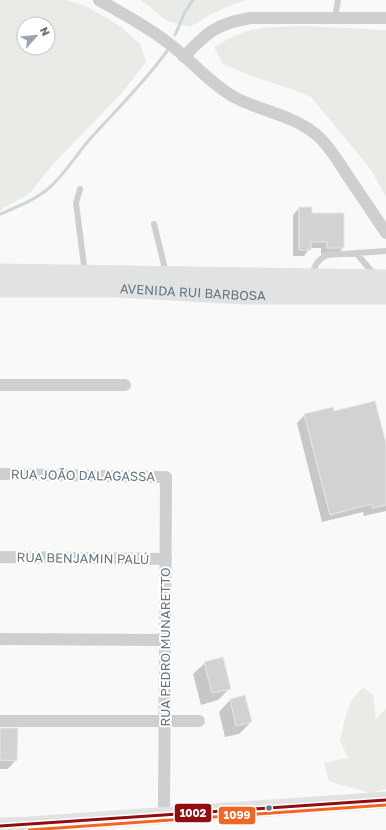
<svg xmlns="http://www.w3.org/2000/svg" width="386" height="830" viewBox="0 0 386 830" font-family="'Golos Text',sans-serif">
	<rect width="100%" height="100%" fill="#f9f9f9"/>
	<!-- green -->
	<path fill="#e8ebe6" fill-rule="evenodd" d="M0,0H66L86,6L120,26L140,44L146,62L122,93L54,163L30,193L0,210ZM24,24H48V48H24Z
		M141,0H247C226,5 208,16 190,27L167,21Z
		M303,26L386,30V197L371,170L359,155L311,97L294,90L257,78L223,64L214,47C224,41 233,36 244,32C262,26 284,27 303,26Z
		M363,687L373,695L376,719L386,708V789L370,793L329,781L324,763L348,758L340,740L345,719L352,700Z"/>
	<!-- shadow -->
	<path fill="#0003" d="M299,208L343,248L337,254H321V248H310L304,256H293V215Z
		M333,412L386,447V511L364,516L363,512L322,522L297,423L305,415Z
		M205,663L230,688L218,700L201,705L193,674Z
		M230,700L251,722L239,734L225,737L219,712Z
		M0,729L16,760L8,769H0Z"/>
	<g fill="none" stroke-linecap="round" stroke-linejoin="round">
		<!-- stream -->
		<path stroke="#ced6d9" stroke-width="3" d="M175,35L185,12L193,0
			M0,214C17,207 35,200 49,188C65,174 76,155 90,139C116,110 144,83 167,51"/>
	</g>
	<!-- building -->
	<path fill="#d0d2d3" stroke="#e8e8e8" d="M299,207H312V213H344V248H327V242H311V250H299Z
		M375,401L386,443V505L373,508L371,504L330,515L304,414L333,407L334,411Z
		M223,657L231,689L212,693L204,662Z
		M245,695L252,722L236,726L230,699Z
		M0,728H18L17,761L0,760Z"/>
	<g fill="none" stroke-linecap="round" stroke-linejoin="round">
		<!-- service -->
		<path stroke="#cecfd0" stroke-width="6" d="M335,18L338,0
			M80,189L76,203L85,273
			M154,224L166,273
			M356,253L374,274
			M312,275C315,265 317,260 327,255L386,251"/>
		<!-- minor -->
		<path stroke="#cecfd0" stroke-width="12" d="M99,0C123,14 149,27 171,45C193,62 208,82 234,97C262,112 296,115 320,138C331,149 339,162 347,175C360,194 373,213 386,233
			M184,57C207,32 216,24 250,18H386
			M0,385H125
			M0,474L166,477L164,816
			M0,557L166,559
			M0,639L165,640
			M0,721H199"/>
		<!-- secondary -->
		<path stroke="#e1e2e2" stroke-width="17" d="M0,826L29,825L386,800"/>
		<!-- primary -->
		<g stroke="#e1e2e2" stroke-width="19">
			<path d="M0,273L386,279"/>
			<path id="s1" d="M0,288H117L245,295H386"/>
		</g>
		<!-- bus-1 casing -->
		<g stroke="#fff" stroke-width="6">
			<path id="bus-1" d="M0,826L386,800"/>
		</g>
		<!-- bus-2 casing -->
		<g stroke="#fff" stroke-width="6">
			<path id="bus-2" d="M29,830L386,805"/>
		</g>
		<!-- bus-1 -->
		<use href="#bus-1" stroke="#910d11" stroke-width="3"/>
		<!-- bus-2 -->
		<use href="#bus-2" stroke="#f26522" stroke-width="3"/>
	</g>
	<!-- markers -->
	<circle fill="#657683" stroke="#fff" stroke-width="1.5" cx="269" cy="808" r="3.5"/>
	<g text-anchor="middle" dominant-baseline="central" stroke-width="4" stroke-linejoin="round" paint-order="stroke">
		<!-- street labels -->
		<g font-size="13" fill="#657683" stroke="#fff">
			<text stroke="none"><textPath href="#s1" startOffset="193">AVENIDA RUI BARBOSA</textPath></text>
			<text transform="translate(83 475) rotate(1)">RUA JOÃO DALAGASSA</text>
			<text transform="translate(83 558) rotate(1)">RUA BENJAMIN PALÚ</text>
			<text transform="translate(165 647) rotate(-90)">RUA PEDRO MUNARETTO</text>
		</g>
	</g>
	<g stroke="#fff" stroke-width="1.5">
		<rect x="174" y="803" width="38" height="20" rx="4" fill="#910d11"/>
		<rect x="218" y="806" width="38" height="19" rx="4" fill="#f26522"/>
	</g>
	<g font-size="11" text-anchor="middle" font-weight="bold" fill="#fff">
		<text x="193" y="817">1002</text>
		<text x="237" y="819">1099</text>
	</g>
	<!-- north arrow -->
	<g transform="translate(36 36) rotate(63)"><circle r="19" fill="#ffffff" stroke="#c1c8cd"/>
	<path d="M0-3L7 15L0 10L-7 15Z" fill="#99a4ac"/>
	<text y="-6" font-size="11" font-weight="bold" text-anchor="middle" fill="#657683">N</text>
	</g>
</svg>
